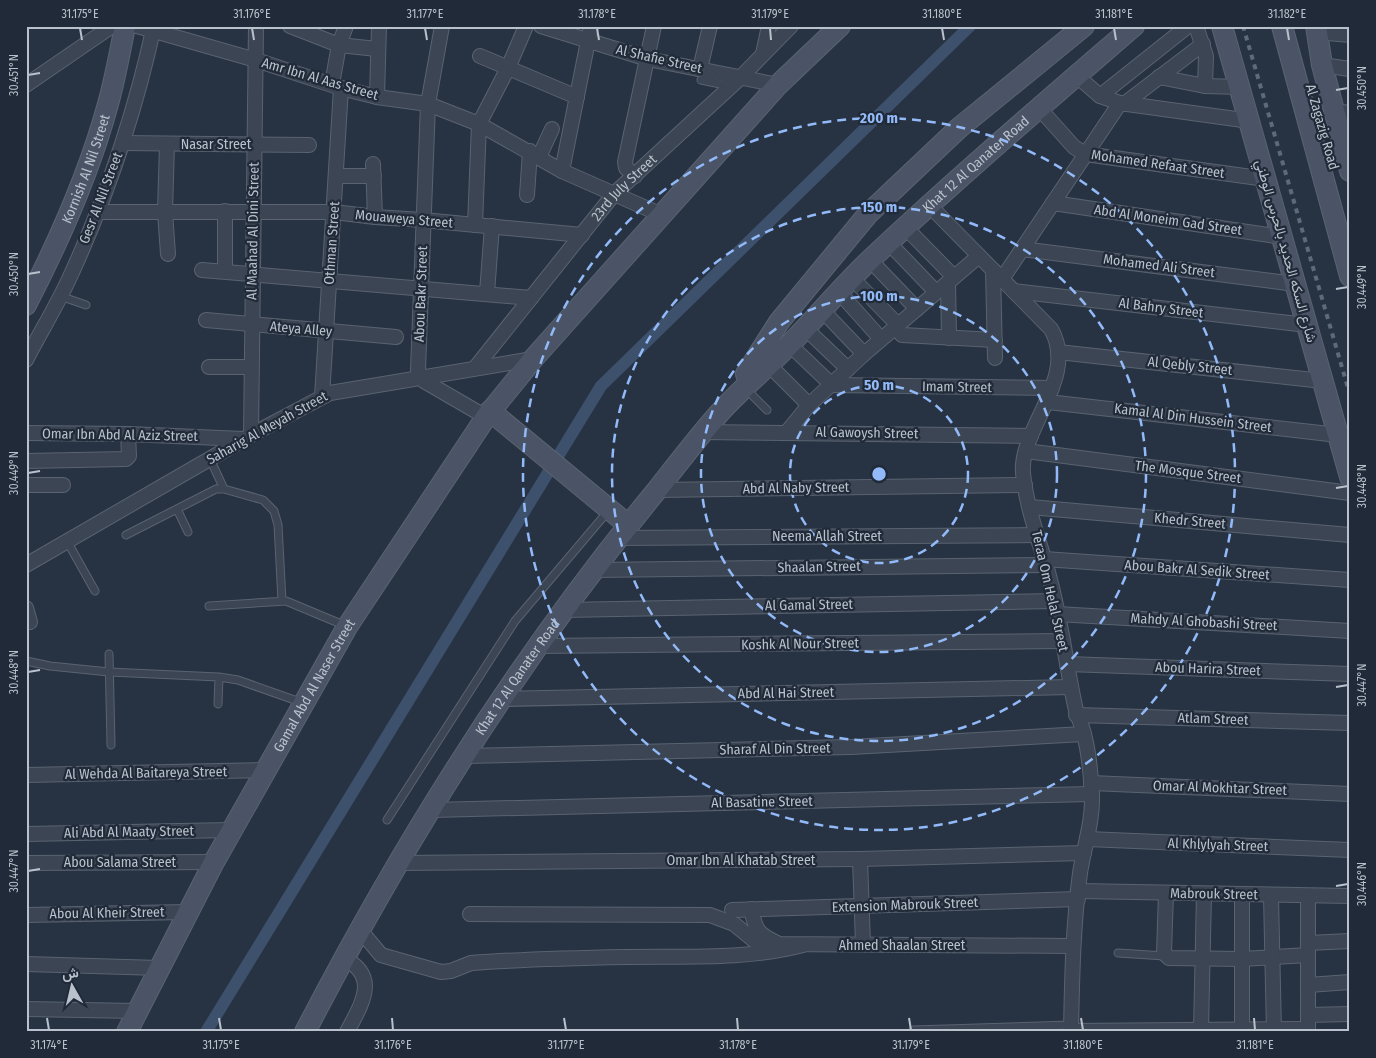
<svg xmlns="http://www.w3.org/2000/svg" width="1376" height="1058" viewBox="0 0 1376 1058" font-family="'Fira Sans Condensed',Vazirmatn,sans-serif">
	<rect width="100%" height="100%" fill="#273343"/>
	<g fill="none" stroke-linecap="round" stroke-linejoin="round">
		<!-- canal -->
		<path stroke="#3e516c" stroke-width="12" d="M206,1032L601,386L970,26"/>
		<!-- lane casing -->
		<g stroke="#5a6370" stroke-width="9">
			<path id="lane" d="M701,80L730,86
				M60,296L86,305
				M746,389L767,410
				M210,459L224,489
				M177,509L188,532
				M126,535L216,489H224L263,500L274,511L278,525L282,601
				M67,541L95,591
				M209,606L286,601L346,626
				M109,654L111,745
				M26,661L50,666L109,672L219,677L238,680L303,703
				M218,704L219,677
				M387,820L515,621L609,510
				M1118,953L1165,956
				M913,1030L1071,1025"/>
		</g>
		<!-- street casing -->
		<g stroke="#5a6370" stroke-width="16">
			<g id="street">
				<path d="M137,26L256,60L341,88L377,97L428,104L479,124L562,171L662,215"/>
				<path d="M290,26L339,45L377,49"/>
				<path d="M442,26L428,104L418,370L420,376L424,381L486,417"/>
				<path d="M541,26L648,59L778,85"/>
				<path d="M1196,26L1206,56L1205,86"/>
				<path d="M1316,32L1350,35"/>
				<path d="M763,54L769,26"/>
				<path d="M480,56L577,97"/>
				<path d="M1322,65L1350,69"/>
				<path d="M700,69L710,26"/>
				<path d="M1077,76L1100,96L1120,103L1250,121"/>
				<path d="M1159,77L1205,86L1240,87"/>
				<path d="M332,84L339,45L346,26"/>
				<path d="M26,85L112,26"/>
				<path d="M1100,96L1188,26"/>
				<path d="M377,97L379,26"/>
				<path d="M1124,104L1203,44"/>
				<path d="M1039,108L1074,147L1085,154L1266,179"/>
				<path d="M1334,111L1350,113"/>
				<path d="M123,143L309,145"/>
				<path d="M167,144L165,212L168,254"/>
				<path d="M539,157L552,129"/>
				<path d="M373,164L375,217"/>
				<path d="M562,171L591,26"/>
				<path d="M336,176H374"/>
				<path d="M635,176L626,168L625,162L654,26"/>
				<path d="M527,195L530,151"/>
				<path d="M1053,203L1282,237"/>
				<path d="M929,205L1051,329C1079,377 1019,429 1023,473C1026,504 1037,535 1046,565C1060,611 1065,659 1075,706C1077,716 1082,725 1084,734C1089,753 1091,776 1092,795C1093,821 1084,847 1080,873C1073,925 1072,979 1071,1032"/>
				<path d="M225,211V271"/>
				<path d="M97,212H334L375,217L423,220L582,235"/>
				<path d="M475,225L479,124L508,68L526,26"/>
				<path d="M905,227L954,277"/>
				<path d="M889,243L936,292"/>
				<path d="M1022,249L1295,284"/>
				<path d="M870,260L917,309"/>
				<path d="M202,270L531,298"/>
				<path d="M993,270L995,358"/>
				<path d="M852,278L898,325"/>
				<path d="M1002,279L1120,103"/>
				<path d="M948,282L949,338"/>
				<path d="M1014,291L1307,325"/>
				<path d="M839,292L881,339"/>
				<path d="M487,293L492,226"/>
				<path d="M822,310L864,354"/>
				<path d="M206,320L396,337"/>
				<path d="M895,327L902,335L995,340"/>
				<path d="M805,328L848,369"/>
				<path d="M790,345L832,385L1052,388"/>
				<path d="M1058,352L1323,381"/>
				<path d="M26,360C40,333 56,307 69,279C106,199 135,113 154,26"/>
				<path d="M768,364L809,405"/>
				<path d="M209,367H251"/>
				<path id="s1" d="M475,368L614,194L740,78L791,26"/>
				<path d="M322,397L341,88"/>
				<path d="M1048,402L1338,435"/>
				<path d="M702,432L1031,436"/>
				<path d="M787,432L809,405L864,354L979,256"/>
				<path d="M26,433L128,434L243,439"/>
				<path d="M251,435L256,26"/>
				<path d="M1026,451L1350,493"/>
				<path d="M26,461L126,459L129,456L128,434"/>
				<path d="M26,485H63"/>
				<path d="M657,490L1025,485"/>
				<path d="M1030,507L1350,535"/>
				<path d="M617,538L1036,535"/>
				<path d="M1044,559L1350,580"/>
				<path d="M26,565L251,435L330,393L533,359"/>
				<path d="M593,570L1046,565"/>
				<path d="M26,608L30,622"/>
				<path d="M564,610L1055,601"/>
				<path d="M1057,614L1350,631"/>
				<path d="M538,646L1063,641"/>
				<path d="M1067,664L1350,674"/>
				<path d="M502,699L1071,687"/>
				<path d="M1076,715L1350,723"/>
				<path d="M465,756L851,747L1084,734"/>
				<path d="M26,775L265,770"/>
				<path d="M1091,783L1350,794"/>
				<path d="M432,810L1092,794"/>
				<path d="M26,834L231,830"/>
				<path d="M1087,839L1350,850"/>
				<path d="M860,859L863,944"/>
				<path d="M26,863L214,862"/>
				<path d="M398,863L860,859L1084,853"/>
				<path d="M1079,891L1350,896"/>
				<path d="M1166,893L1164,953L1169,958L1242,959L1308,955"/>
				<path d="M1271,896L1274,1032"/>
				<path d="M1308,896V1032"/>
				<path d="M751,909C756,932 758,934 779,944L1073,946"/>
				<path d="M732,910L1078,899"/>
				<path d="M470,914L710,915L734,924L761,946"/>
				<path d="M26,915L188,912"/>
				<path d="M360,930L381,955L441,972L451,971L471,963C523,959 576,958 628,957C687,956 745,960 803,945"/>
				<path d="M1308,943L1350,941"/>
				<path d="M343,958C381,976 361,1005 347,1032"/>
				<path d="M26,964L159,968"/>
				<path d="M1308,985L1350,982"/>
				<path d="M26,1009L137,1011"/>
				<path d="M1308,1015L1350,1014"/>
				<path d="M1201,1030L1204,894"/>
				<path d="M1071,1031L1308,1029"/>
				<path d="M1242,1032V895"/>
			</g>
		</g>
		<!-- secondary casing -->
		<g stroke="#5a6370" stroke-width="22">
			<g id="secondary">
				<path d="M1222,26L1350,477"/>
				<path d="M1282,26L1350,276"/>
				<path d="M1316,26L1322,65L1350,171"/>
				<path id="s2" d="M26,305C59,241 89,174 108,104C115,79 120,52 125,26"/>
				<path d="M746,374L779,322L868,214L959,128L1084,26"/>
				<path d="M490,411L627,524"/>
				<path id="s3" d="M127,1032L214,862L347,627L486,417L533,359L778,85L840,26"/>
				<path id="s4" d="M305,1032C404,841 520,656 657,490C676,466 695,441 715,418C738,391 766,369 790,344C818,316 843,285 872,258C957,178 1046,102 1134,26"/>
			</g>
		</g>
		<!-- lane -->
		<use href="#lane" stroke="#3c4553" stroke-width="7"/>
		<!-- street -->
		<use href="#street" stroke="#3c4553" stroke-width="14"/>
		<!-- secondary -->
		<use href="#secondary" stroke="#4a5466" stroke-width="20"/>
		<!-- rail -->
		<path stroke="#5e697a" stroke-width="4" stroke-dasharray="5 5" stroke-linecap="butt" d="M1243,26L1350,395"/>
	</g>
	<!-- ticks -->
	<path fill="none" stroke="#b9c1cc" stroke-width="2" d="M80,28L82,40M252,28L254,40M425,28L427,40M597,28L599,40M770,28L771,40M942,28L944,40M1114,28L1116,40M1287,28L1289,40M28,75L40,73M1336,90L1348,88M28,274L40,272M1336,289L1348,287M28,473L40,471M1336,488L1348,486M28,672L40,670M1336,687L1348,685M28,871L40,869M1336,886L1348,884M47,1018L49,1030M219,1018L221,1030M392,1018L393,1030M564,1018L566,1030M737,1018L738,1030M909,1018L911,1030M1081,1018L1083,1030M1254,1018L1255,1030"/>
	<!-- distance rings -->
	<g fill="none" stroke="#93baf8" stroke-width="2.5" stroke-dasharray="9 6">
		<circle cx="879" cy="474" r="89"/>
		<circle cx="879" cy="474" r="178"/>
		<circle cx="879" cy="474" r="267"/>
		<circle cx="879" cy="474" r="356"/>
	</g>
	<g text-anchor="middle" dominant-baseline="central" stroke-width="4.5" stroke-linejoin="round" paint-order="stroke">
		<!-- street labels -->
		<g font-size="14" fill="#b9c1cc" stroke="#202a38">
			<text transform="translate(659 59) rotate(13)">Al Shafie Street</text>
			<text transform="translate(320 79) rotate(16)">Amr Ibn Al Aas Street</text>
			<text transform="translate(1322 127) rotate(74)">Al Zagazig Road</text>
			<text x="216" y="144">Nasar Street</text>
			<text stroke="none"><textPath href="#s4" startOffset="1104">Khat 12 Al Qanater Road</textPath></text>
			<text transform="translate(1158 164) rotate(8)">Mohamed Refaat Street</text>
			<text stroke="none"><textPath href="#s2" startOffset="149">Kornish Al Nil Street</textPath></text>
			<text stroke="none"><textPath href="#s1" startOffset="234">23rd July Street</textPath></text>
			<text transform="translate(101 198) rotate(-69)">Gesr Al Nil Street</text>
			<text transform="translate(404 219) rotate(5)">Mouaweya Street</text>
			<text transform="translate(1168 220) rotate(8)">Abd Al Moneim Gad Street</text>
			<text transform="translate(253 231) rotate(-89)">Al Maahad Al Dini Street</text>
			<text transform="translate(332 243) rotate(-86)">Othman Street</text>
			<text transform="translate(1286 251) rotate(74)">شارع السكه الحديد بالحرس الوطني</text>
			<text transform="translate(1159 266) rotate(7)">Mohamed Ali Street</text>
			<text transform="translate(421 294) rotate(-88)">Abou Bakr Street</text>
			<text transform="translate(1161 308) rotate(7)">Al Bahry Street</text>
			<text transform="translate(301 329) rotate(5)">Ateya Alley</text>
			<text transform="translate(1190 366) rotate(6)">Al Qebly Street</text>
			<text transform="translate(957 387) rotate(1)">Imam Street</text>
			<text transform="translate(1193 418) rotate(7)">Kamal Al Din Hussein Street</text>
			<text transform="translate(267 428) rotate(-29)">Saharig Al Meyah Street</text>
			<text transform="translate(867 433) rotate(1)">Al Gawoysh Street</text>
			<text transform="translate(120 435) rotate(1)">Omar Ibn Abd Al Aziz Street</text>
			<text transform="translate(1188 472) rotate(7)">The Mosque Street</text>
			<text transform="translate(796 488) rotate(-1)">Abd Al Naby Street</text>
			<text transform="translate(1190 521) rotate(5)">Khedr Street</text>
			<text x="827" y="536">Neema Allah Street</text>
			<text transform="translate(819 567) rotate(-1)">Shaalan Street</text>
			<text transform="translate(1197 570) rotate(4)">Abou Bakr Al Sedik Street</text>
			<text transform="translate(1050 591) rotate(77)">Teraa Om Helal Street</text>
			<text transform="translate(809 605) rotate(-1)">Al Gamal Street</text>
			<text transform="translate(1204 622) rotate(3)">Mahdy Al Ghobashi Street</text>
			<text transform="translate(800 644) rotate(-1)">Koshk Al Nour Street</text>
			<text transform="translate(1208 669) rotate(2)">Abou Harira Street</text>
			<text stroke="none"><textPath href="#s4" startOffset="414">Khat 12 Al Qanater Road</textPath></text>
			<text stroke="none"><textPath href="#s3" startOffset="394">Gamal Abd Al Naser Street</textPath></text>
			<text transform="translate(786 693) rotate(-1)">Abd Al Hai Street</text>
			<text transform="translate(1213 719) rotate(2)">Atlam Street</text>
			<text transform="translate(775 749) rotate(-1)">Sharaf Al Din Street</text>
			<text transform="translate(146 773) rotate(-1)">Al Wehda Al Baitareya Street</text>
			<text transform="translate(1220 788) rotate(2)">Omar Al Mokhtar Street</text>
			<text transform="translate(762 802) rotate(-1)">Al Basatine Street</text>
			<text transform="translate(129 832) rotate(-1)">Ali Abd Al Maaty Street</text>
			<text transform="translate(1218 845) rotate(2)">Al Khlylyah Street</text>
			<text x="741" y="860">Omar Ibn Al Khatab Street</text>
			<text x="120" y="862">Abou Salama Street</text>
			<text transform="translate(1214 894) rotate(1)">Mabrouk Street</text>
			<text transform="translate(905 905) rotate(-2)">Extension Mabrouk Street</text>
			<text transform="translate(107 913) rotate(-1)">Abou Al Kheir Street</text>
			<text x="902" y="945">Ahmed Shaalan Street</text>
		</g>
	</g>
	<circle cx="879" cy="474" r="8" fill="#93baf8" stroke="#202a38" stroke-width="2.5"/>
	<g font-size="15" text-anchor="middle" font-weight="bold" fill="#93baf8" stroke="#202a38" stroke-width="4.5" stroke-linejoin="round" paint-order="stroke">
		<text x="879" y="123">200 m</text>
		<text x="879" y="212">150 m</text>
		<text x="879" y="301">100 m</text>
		<text x="879" y="390">50 m</text>
	</g>
	<!-- border -->
	<rect width="1376" height="1058" fill="none" stroke="#202a38" stroke-width="55"/>
	<!-- north arrow -->
	<g transform="translate(72 986) rotate(352)" stroke="#202a38" stroke-width="4" paint-order="stroke">
	<path d="M0-4L9 19L0 12L-9 19Z" fill="#b9c1cc"/>
	<text y="-8" font-size="14" font-weight="bold" text-anchor="middle" fill="#b9c1cc">ش</text>
	</g>
	<rect x="28" y="28" width="1320" height="1002" fill="none" stroke="#b9c1cc" stroke-width="2"/>
	<g font-size="12" text-anchor="middle" fill="#b9c1cc">
		<text x="80" y="18">31.175°E</text>
		<text x="252" y="18">31.176°E</text>
		<text x="425" y="18">31.177°E</text>
		<text x="597" y="18">31.178°E</text>
		<text x="770" y="18">31.179°E</text>
		<text x="942" y="18">31.180°E</text>
		<text x="1114" y="18">31.181°E</text>
		<text x="1287" y="18">31.182°E</text>
		<text transform="translate(14 75) rotate(-90)" y="4">30.451°N</text>
		<text transform="translate(1362 88) rotate(-90)" y="4">30.450°N</text>
		<text transform="translate(14 274) rotate(-90)" y="4">30.450°N</text>
		<text transform="translate(1362 287) rotate(-90)" y="4">30.449°N</text>
		<text transform="translate(14 473) rotate(-90)" y="4">30.449°N</text>
		<text transform="translate(1362 486) rotate(-90)" y="4">30.448°N</text>
		<text transform="translate(14 672) rotate(-90)" y="4">30.448°N</text>
		<text transform="translate(1362 685) rotate(-90)" y="4">30.447°N</text>
		<text transform="translate(14 871) rotate(-90)" y="4">30.447°N</text>
		<text transform="translate(1362 884) rotate(-90)" y="4">30.446°N</text>
		<text x="49" y="1049">31.174°E</text>
		<text x="221" y="1049">31.175°E</text>
		<text x="393" y="1049">31.176°E</text>
		<text x="566" y="1049">31.177°E</text>
		<text x="738" y="1049">31.178°E</text>
		<text x="911" y="1049">31.179°E</text>
		<text x="1083" y="1049">31.180°E</text>
		<text x="1255" y="1049">31.181°E</text>
	</g>
</svg>
